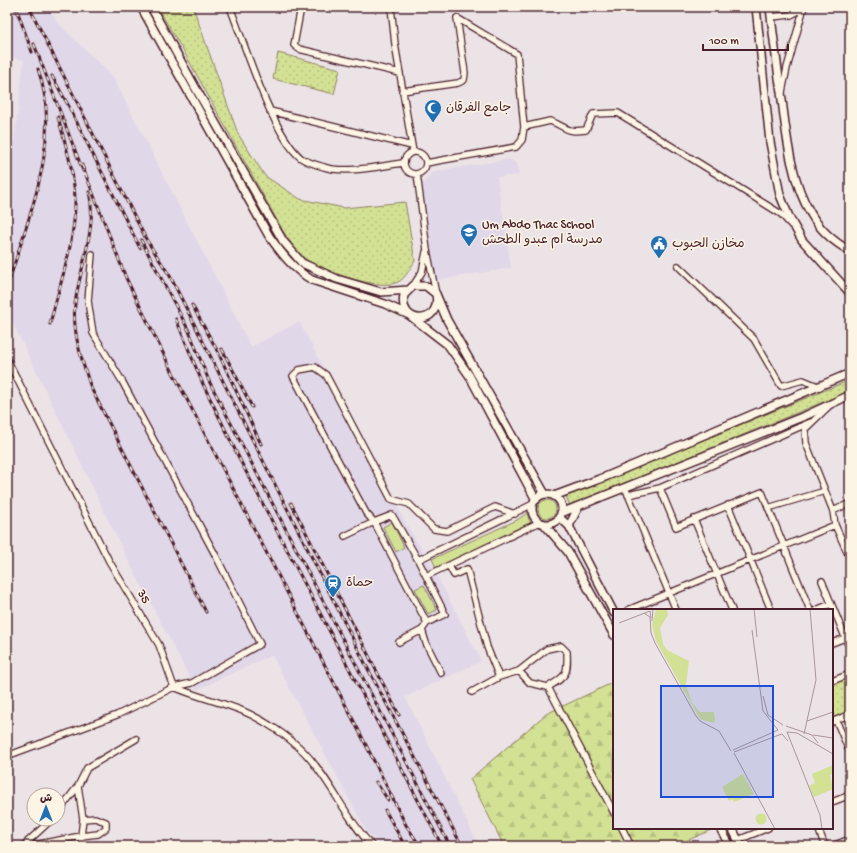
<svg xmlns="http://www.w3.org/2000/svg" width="857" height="853" viewBox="0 0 857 853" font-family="'Gochi Hand','Playpen Sans Arabic',sans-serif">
	<defs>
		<pattern id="forest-firs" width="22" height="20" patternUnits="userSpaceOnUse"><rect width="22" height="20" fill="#d3e194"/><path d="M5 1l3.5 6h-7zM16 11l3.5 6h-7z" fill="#b7c180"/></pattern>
		<pattern id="park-dots" width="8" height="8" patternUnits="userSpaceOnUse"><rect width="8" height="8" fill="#d3e194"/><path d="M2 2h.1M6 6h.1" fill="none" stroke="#b7c180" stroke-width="1.8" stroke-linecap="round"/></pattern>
	</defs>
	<rect width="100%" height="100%" fill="#ece3e7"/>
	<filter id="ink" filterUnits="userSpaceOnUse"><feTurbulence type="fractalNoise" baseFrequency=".025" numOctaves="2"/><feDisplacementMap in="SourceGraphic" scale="8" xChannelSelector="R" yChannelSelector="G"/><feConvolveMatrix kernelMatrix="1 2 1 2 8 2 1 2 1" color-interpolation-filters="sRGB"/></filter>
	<g filter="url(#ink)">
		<!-- built -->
		<path fill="#e0d7e8" d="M7,7H49L56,21L113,77L251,347L299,322L389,488L404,521L431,564L481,661L405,697L479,846H381L367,832L272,655L196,690L124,552L7,311V177L12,161L24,60L7,57Z
			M509,159L516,163L519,175L497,177L511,268L436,280L421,186L433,172Z"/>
		<!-- grass -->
		<path fill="#d3e194" stroke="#8e8060" d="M538 509a9 9 0 1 1 18 0a9 9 0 1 1-18 0Z
			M527,513L529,520L533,524L521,527L436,568L432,559L517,520Z
			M392,522L404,547L396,552L383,527Z
			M424,585L437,610L428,614L415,589Z"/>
		<!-- forest -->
		<path fill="url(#forest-firs)" stroke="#8e8060" d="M614,682V828H710L711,830L675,846H504L470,779L546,714Z"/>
		<!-- park -->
		<path fill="url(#park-dots)" stroke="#8e8060" d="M157,7H193L238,134L265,176L300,199L344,208L405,202L415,261C410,268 406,278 398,282C379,292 317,269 301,256C294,250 289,239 283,231L184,52Z
			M278,53L340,69L334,94L273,79Z
			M850,380V391L570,506L566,496Z
			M850,674V714L832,722V681Z"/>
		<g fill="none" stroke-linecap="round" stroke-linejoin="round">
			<!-- minor casing -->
			<g stroke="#4a1f2b" stroke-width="8">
				<path id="minor" d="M230,7C245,45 272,134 301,158C307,162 317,165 324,167C345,174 381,166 403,163
					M301,7L294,45L299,49L400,73
					M391,7L395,44L413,152
					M771,17L791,15L804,8
					M402,91L458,83L464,80L465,73L457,18
					M782,92L787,68L804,7
					M850,110V123
					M270,111L412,146
					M524,127L550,121C567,127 565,133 586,130L593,114L618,113L765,204L781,214L792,226
					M404 163a11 11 0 1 1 22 0a11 11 0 1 1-22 0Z
					M426,163L516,147L522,140L524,127L517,54L457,18
					M417,174L427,250L436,294
					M92,254L88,301L93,333L122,381L217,558L260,644L192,683L174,687
					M678,266L754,339L781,386L803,380L820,387
					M413,286L422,272L426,252
					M7,359L109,561L159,645L174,687L117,715L7,756
					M828,407L805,429L806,443L833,511L835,525L850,558
					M660,488L676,527L762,492L810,610
					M627,492L676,610
					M628,495L660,488L811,422
					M728,505L771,610
					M768,508L825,491
					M833,511L850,503
					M392,515L418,560L445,614L427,623L374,522Z
					M694,519L732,610
					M345,536L374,522L366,513L293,376L299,370L315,367L326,375L391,499L409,504L434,529L447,531L495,507L515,514
					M418,560L533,504
					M449,566L454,575L467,569L487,647L499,677
					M426,576L540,522
					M822,581L850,649
					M628,610L835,525
					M816,610L831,604
					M422,630L426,643L441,673
					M399,642L422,630L427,623
					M832,643L850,636
					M519,671L530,683L548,687
					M832,681L850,674
					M174,687C197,697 221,702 243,711C264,720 288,736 304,752C331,780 345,818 372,846
					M472,692L499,677L519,671L547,649L561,646L567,652C568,674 567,676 548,687L614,813
					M836,720L850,753
					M832,722L850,714
					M832,802L850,795
					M58,812L78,786
					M622,828L631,846
					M818,828L825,846
					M738,840L768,828
					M23,846L52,819
					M28,846L81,836L98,834L106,828V822L95,818L83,819
					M82,846L81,836L83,819L78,786L87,768L136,739
					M832,846L850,839"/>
			</g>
			<!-- major casing -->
			<g stroke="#4a1f2b" stroke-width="10">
				<path id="major" d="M141,7L269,236C282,254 293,269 312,280L385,304L409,315L448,345L469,375L536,500
					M151,7L195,87L283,241L302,263L337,279L381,292L408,290
					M756,7L770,142L780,195L790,219L802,240L850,293
					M770,7C773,35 777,64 781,92C786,131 790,180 811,214C820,230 834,242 850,251
					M436,294C442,327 398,325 404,295L413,286H426L436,294L447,320L545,494
					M532 509a15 15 0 1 1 30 0a15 15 0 1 1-30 0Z
					M554,496L605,477L850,373
					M561,513L807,415L850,395
					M559,517L569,526L614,613
					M544,524L568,552L614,635
					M569,526L578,508
					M720,828L730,846
					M732,828L741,846"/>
			</g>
			<!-- minor -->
			<use href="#minor" stroke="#fcf5e5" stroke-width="5.5"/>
			<!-- major -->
			<use href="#major" stroke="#fcf5e5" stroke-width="7"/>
			<!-- rail casing -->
			<g stroke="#4a1f2b" stroke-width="3">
				<path id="rail" d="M29,7L146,239L170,276L367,667L462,846
					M17,10L32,52
					M34,44L83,171
					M52,76L72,112
					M70,109L140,248
					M82,165L126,278L168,363L359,731L406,825L420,846
					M89,192C98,225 79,271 75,304C72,333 82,361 91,388L206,612
					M141,240L189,331L209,381L450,846
					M8,285C28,216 63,141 38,69
					M192,305L217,350L261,444
					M176,319L202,382L242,464L442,846
					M50,324C60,283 76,240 75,198C74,171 65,143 58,117
					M222,349L252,407
					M291,503L399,715
					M376,782L388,800
					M385,810L405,846"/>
			</g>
			<!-- rail -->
			<use href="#rail" stroke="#fcf5e5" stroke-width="1.5" stroke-dasharray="4.5" stroke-linecap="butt"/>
		</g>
	</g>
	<!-- icons -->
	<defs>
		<g id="mosque-pin" transform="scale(0.9)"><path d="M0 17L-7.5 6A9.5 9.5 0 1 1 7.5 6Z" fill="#1f6fb2" stroke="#fcf5e5"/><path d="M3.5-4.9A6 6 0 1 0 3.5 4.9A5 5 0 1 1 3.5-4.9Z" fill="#fff"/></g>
		<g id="school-pin" transform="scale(0.9)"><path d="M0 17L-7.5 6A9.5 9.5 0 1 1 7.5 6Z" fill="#1f6fb2" stroke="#fcf5e5"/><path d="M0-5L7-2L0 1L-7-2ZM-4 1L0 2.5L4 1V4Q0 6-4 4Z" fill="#fff"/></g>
		<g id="civic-pin" transform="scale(0.9)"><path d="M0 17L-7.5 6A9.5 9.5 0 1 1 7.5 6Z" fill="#1f6fb2" stroke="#fcf5e5"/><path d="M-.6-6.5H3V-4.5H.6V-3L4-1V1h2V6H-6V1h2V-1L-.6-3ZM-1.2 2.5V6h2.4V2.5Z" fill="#fff"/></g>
		<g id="station-pin" transform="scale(0.9)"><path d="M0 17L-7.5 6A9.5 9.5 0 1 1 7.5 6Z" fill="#1f6fb2" stroke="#fcf5e5"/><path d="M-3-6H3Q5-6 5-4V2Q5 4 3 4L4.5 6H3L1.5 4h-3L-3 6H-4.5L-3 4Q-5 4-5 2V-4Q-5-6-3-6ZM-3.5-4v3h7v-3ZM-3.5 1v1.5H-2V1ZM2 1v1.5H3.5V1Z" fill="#fff"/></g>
	</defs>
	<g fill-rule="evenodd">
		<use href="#mosque-pin" x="433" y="108"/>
		<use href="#school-pin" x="469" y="232"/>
		<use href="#civic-pin" x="659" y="244"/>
		<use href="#station-pin" x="333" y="583"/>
	</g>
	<g text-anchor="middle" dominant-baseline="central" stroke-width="3" stroke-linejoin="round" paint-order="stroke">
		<!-- poi labels -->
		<g font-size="13" fill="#4a1f2b" stroke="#fcf5e5" text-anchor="start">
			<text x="446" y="108">جامع الفرقان</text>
			<text x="482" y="225">Um Abdo Thac School<tspan x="482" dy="15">مدرسة ام عبدو الطحش</tspan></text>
			<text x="672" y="244">مخازن الحبوب</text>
			<text x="346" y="583">حماة</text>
		</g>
		<!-- street labels -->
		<g font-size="13" fill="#4a1f2b" stroke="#fcf5e5">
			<text transform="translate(143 597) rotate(60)">35</text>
		</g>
	</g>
	<!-- overview -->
	<g transform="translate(613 609)">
		<rect width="220" height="220" fill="#ece3e7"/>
		<path d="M130,165L141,185L121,193L119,190L116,192L109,178ZM142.5 210a5.5 5.5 0 1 1 11 0a5.5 5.5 0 1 1-11 0Z" fill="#d3e194"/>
		<path d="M43,0H54L55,6L47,19L50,35L54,41L76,52L73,76L79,94L87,103H101L102,111L100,114L87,110L43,32L39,16ZM220,156V164L217,166L220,180L201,188L196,177L202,174L199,165Z" fill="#d3e194"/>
		<path fill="none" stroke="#ab959c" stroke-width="1" d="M141,0L144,28M31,4L37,8L38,24L42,34L83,107L87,112L106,122L118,142M39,12L40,0M6,14L37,2L38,9M150,87L155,106L170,116M194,112L220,103M173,117L199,126L205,134M191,125L203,71L197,0M200,126L220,129M120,141L165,121L150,102L139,21M121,143L166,126L169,125L175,132M121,144L162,220M209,220L207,206L174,123L184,124L220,145"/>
		<path fill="#1d4ed8" fill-opacity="0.15" stroke="#1d4ed8" stroke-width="2" d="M48,77H160V188H48Z"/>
		<rect width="220" height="220" fill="none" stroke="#4a1f2b" stroke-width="2"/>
	</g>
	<!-- margin -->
	<rect width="857" height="853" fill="none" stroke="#fcf5e5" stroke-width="24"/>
	<rect x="12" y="12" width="833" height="829" fill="none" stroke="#4a1f2b" stroke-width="1.5" filter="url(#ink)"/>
	<!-- north arrow -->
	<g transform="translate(46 807)"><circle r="19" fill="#fcf5e5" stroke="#b59f9b"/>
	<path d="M0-3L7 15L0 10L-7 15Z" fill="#1f6fb2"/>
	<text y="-6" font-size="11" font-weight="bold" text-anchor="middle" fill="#4a1f2b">ش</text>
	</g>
	<!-- scale -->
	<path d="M703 44v6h85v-6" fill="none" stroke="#4a1f2b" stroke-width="2"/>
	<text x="709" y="44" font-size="12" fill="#4a1f2b" stroke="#fcf5e5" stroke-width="3" paint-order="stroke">100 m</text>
</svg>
